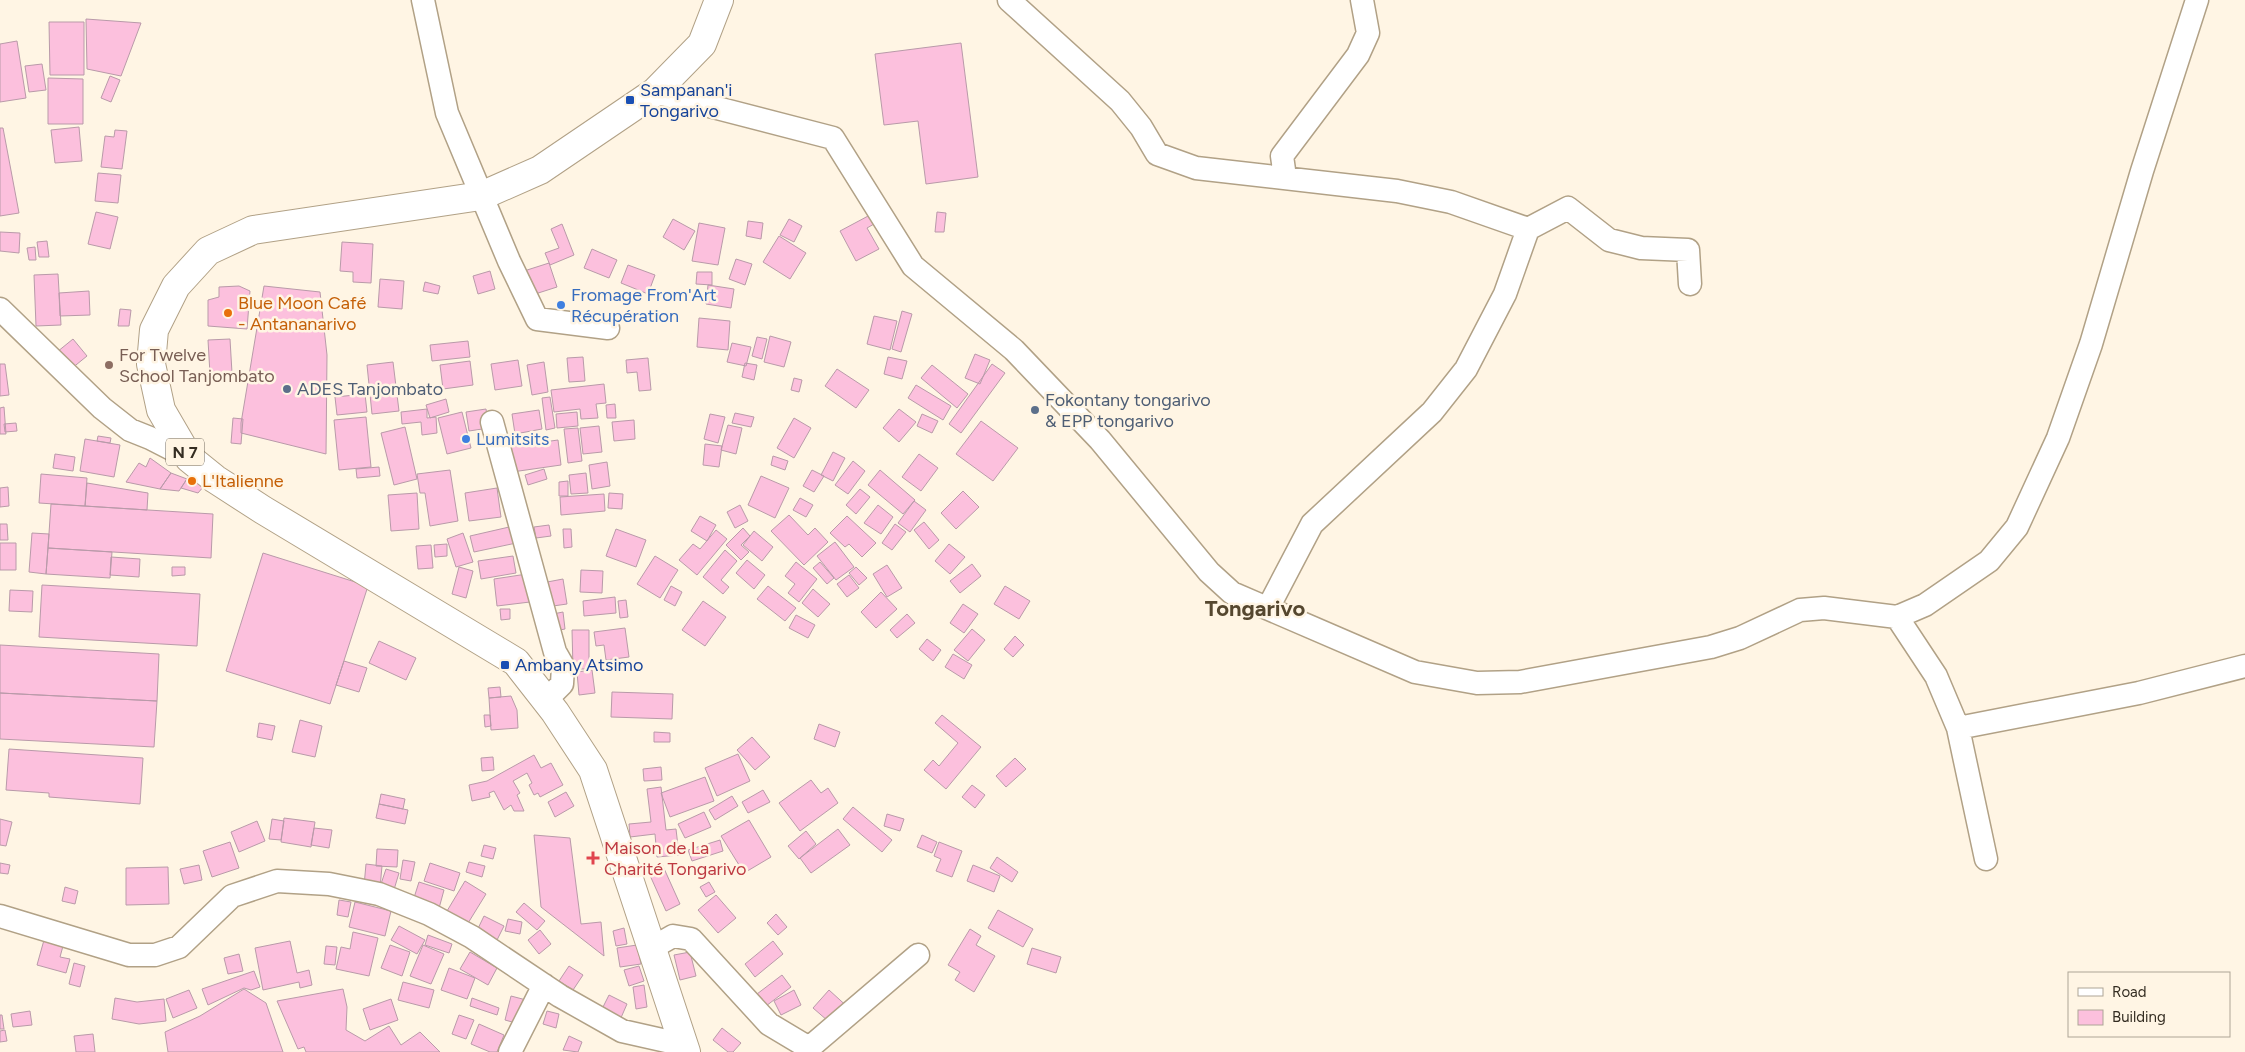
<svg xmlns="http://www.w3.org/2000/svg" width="2245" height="1052" viewBox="0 0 2245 1052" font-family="Figtree,sans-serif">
	<rect width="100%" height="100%" fill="#fff5e4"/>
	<!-- building -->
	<path fill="#fcc0dd" stroke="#b99aa9" d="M86,19L141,23L121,76L87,69Z
		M49,22H84V75H50Z
		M17,41L26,98L0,102V44Z
		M961,43L978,177L926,184L918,121L884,125L875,54Z
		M42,64L46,90L29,92L25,66Z
		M110,76L120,80L111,102L101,98Z
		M48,78L83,79V124H48Z
		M79,127L82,161L55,163L51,130Z
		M0,128H3L19,213L0,216Z
		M115,130L127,131L122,169L101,167L105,136L114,137Z
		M98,173L121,175L118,203L95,201Z
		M96,212L118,217L110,249L88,244Z
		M937,212L946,213L944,232H935Z
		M870,215L874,224L867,228L879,249L856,261L840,231Z
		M673,219L695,231L684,250L663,237Z
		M789,219L802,226L794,242L780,235Z
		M748,221L763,223L761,239L746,236Z
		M699,223L725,228L718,265L692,261Z
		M562,224L574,255L550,265L545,253L559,248L551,229Z
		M0,232L20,233L19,253L0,251Z
		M779,236L806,253L790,279L763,262Z
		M47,241L49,257H39L37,242Z
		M342,242L373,244L371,283L353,282V272L340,271Z
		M35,247L36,260H29L27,248Z
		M592,249L617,260L609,278L584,268Z
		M736,259L752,264L745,285L729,279Z
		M549,263L557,287L532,295L524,271Z
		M628,265L655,275L648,294L621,283Z
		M490,271L495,289L478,294L473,276Z
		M697,272H712V285L696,284Z
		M58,274L61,325L36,326L34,275Z
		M380,279L404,281L402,309L378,307Z
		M425,282L440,286L438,294L423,291Z
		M708,285L734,289L731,308L706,304Z
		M239,286L250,291L247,329L208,326V300L219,297V287Z
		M264,286L320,292L327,355L326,454L241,433V423Z
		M89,291L90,315L60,316L59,293Z
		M120,309L131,310L129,326H118Z
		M902,311L912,314L901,352L892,349Z
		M874,316L897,321L890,350L867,344Z
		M699,318L730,321L728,350L697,347Z
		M770,336L791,342L784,367L764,362Z
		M757,337L767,339L762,359L752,356Z
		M73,339L87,356L71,369L57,352Z
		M230,339L232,373L210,374L208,340Z
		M468,341L470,357L432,361L430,345Z
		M732,343L751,347L746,366L727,362Z
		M975,354L990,360L980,384L965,378Z
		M583,357L585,381L569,382L567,358Z
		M888,357L907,361L902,379L884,374Z
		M648,358L651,390L639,391L637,372L627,373L626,360Z
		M518,360L522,386L495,390L491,364Z
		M470,361L473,385L443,389L440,365Z
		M393,362L399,411L372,414L367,365Z
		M544,362L548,392L532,395L527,365Z
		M745,363L757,365L754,380L742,377Z
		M0,364H5L9,395L0,396Z
		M992,364L1005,373L961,433L949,424Z
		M932,365L968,394L957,408L921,378Z
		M837,369L869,390L856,408L825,386Z
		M794,378L802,380L799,392L791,390Z
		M604,384L606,403L596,404L598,418L581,419L580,409L554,412L551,390Z
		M916,385L951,406L943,420L908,398Z
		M365,394L367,412L337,415L335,397Z
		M550,397L555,428L546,430L542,398Z
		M446,399L449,412L430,418L426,405Z
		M615,404L616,418H607L606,405Z
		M4,407L6,434H0V408Z
		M427,409V418L436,417L437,433L422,435L421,422L402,424L401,412Z
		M486,409L489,428L469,431L466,412Z
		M899,409L916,422L899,442L883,428Z
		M539,410L542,429L515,434L512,414Z
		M462,412L471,448L447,454L438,418Z
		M577,412L578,426L557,428L556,414Z
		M735,413L754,417L751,427L732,423Z
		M710,414L725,417L718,443L704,439Z
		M922,414L938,421L932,433L917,426Z
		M366,417L371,467L339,470L334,420Z
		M233,418L243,419L241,444L231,443Z
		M794,418L811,428L794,458L777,448Z
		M634,420L635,439L614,441L612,422Z
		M981,421L1018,448L993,481L956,454Z
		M16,423L17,431L5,432L4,424Z
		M728,425L742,428L736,454L721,450Z
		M599,426L602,452L583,454L580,428Z
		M405,427L417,479L394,485L381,433Z
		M578,428L582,461L568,463L564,429Z
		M98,436L111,438L110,443L97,441Z
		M85,439L120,445L114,477L80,471Z
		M558,440L561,465L512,472L508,447Z
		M705,444L722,446L719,467L703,465Z
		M833,452L845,458L833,481L821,475Z
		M55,454L75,457L73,471L53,468Z
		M919,454L938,468L921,491L902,477Z
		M773,456L788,461L785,470L771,465Z
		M150,458L171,473L160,489L126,482L139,463L146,467Z
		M853,461L865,471L848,494L835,485Z
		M607,462L610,486L592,489L589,465Z
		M379,467L380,476L357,478L356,469Z
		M544,469L547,479L528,485L525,475Z
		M450,470L458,521L430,526L425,493H420L417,474Z
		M812,470L824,476L814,492L803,486Z
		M880,470L915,500L903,514L868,485Z
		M171,473L187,479L179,491L160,489Z
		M586,473L588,493L571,494L569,475Z
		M41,474L87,478L85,506L39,503Z
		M761,476L789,488L775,518L748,505Z
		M188,477L204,486L198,493L181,488Z
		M568,481V496H559V482Z
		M87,483L148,493L147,510L85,506Z
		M8,487L9,506L0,507V488Z
		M497,488L501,517L469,521L465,493Z
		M860,489L870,497L856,514L846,505Z
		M963,491L979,507L956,529L941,513Z
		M417,493L419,529L391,531L388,495Z
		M609,493L623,494L622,509L608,508Z
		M604,494L605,511L561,515L560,497Z
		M800,498L813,505L806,517L793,510Z
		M914,501L926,510L910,532L898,523Z
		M51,504L213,514L211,558L48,548Z
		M740,505L748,521L735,528L727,512Z
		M878,505L893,517L881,534L864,523Z
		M789,515L808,535L815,528L828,542L804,565L771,531Z
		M700,516L716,525L707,541L691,531Z
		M847,516L876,543L862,557L849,544L845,547L830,533Z
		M924,522L939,540L929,549L914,530Z
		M0,524H7L8,540H0Z
		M895,524L906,532L892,550L882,543Z
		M518,525L521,542L474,552L470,536Z
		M549,525L551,536L536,538L534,527Z
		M743,528L750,536L741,545L749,552L741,560L726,545Z
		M563,529H571L572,547L564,548Z
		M616,529L646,540L636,567L606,556Z
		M716,530L727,539L697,575L679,560L693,544L700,549Z
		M754,531L773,547L762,561L743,545Z
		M32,533L49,534L46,574L29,572Z
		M463,533L473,562L456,567L447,539Z
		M835,542L854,567L836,580L817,556Z
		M0,543H16V570H0Z
		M447,544V556L435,557L434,545Z
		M949,544L965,557L950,574L935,561Z
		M431,545L433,568L418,569L416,546Z
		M48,548L112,552L110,578L46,574Z
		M725,550L737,561L721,580L729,587L723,594L703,577Z
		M263,553L368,586L330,704L226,671Z
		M513,556L516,573L481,579L478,561Z
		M655,556L678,570L660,598L637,584Z
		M111,557L140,559L139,577L110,575Z
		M747,560L765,575L754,589L736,573Z
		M796,562L817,579L799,602L788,593L795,584L785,576Z
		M820,562L834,578L827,584L813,568Z
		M972,564L981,576L960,593L950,581Z
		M887,565L902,588L887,597L873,574Z
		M172,567H185V575L172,576Z
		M459,567L473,571L466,598L452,594Z
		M856,567L867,578L859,585L849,573Z
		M581,570L603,571L602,593L580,592Z
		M527,574L530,602L497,606L494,579Z
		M849,575L859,588L847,597L837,584Z
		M563,579L567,604L546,607L542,583Z
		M42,585L200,594L197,646L39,637Z
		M671,586L682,592L675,606L664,600Z
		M768,586L796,608L785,621L757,599Z
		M1005,586L1030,601L1019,619L994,604Z
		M813,589L830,604L818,617L802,603Z
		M10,590L33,591L32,612L9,611Z
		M881,592L897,609L876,628L861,612Z
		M615,597L616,613L584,616L583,601Z
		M626,600L628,617L620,618L618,601Z
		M703,601L726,617L705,646L682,630Z
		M963,604L978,614L964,633L950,623Z
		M500,609H510V619L501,620Z
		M563,612L565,629L555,631L553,614Z
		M907,614L915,623L897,638L890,630Z
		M796,615L815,625L808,638L789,628Z
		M625,628L629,657L606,660L604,645L596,646L594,632Z
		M972,629L985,640L968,661L954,650Z
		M572,630H589V669H573Z
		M1015,636L1024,645L1013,657L1004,649Z
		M927,639L941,650L933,661L919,649Z
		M379,641L416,658L406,680L369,663Z
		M0,645L159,654L157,701L0,693Z
		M953,654L972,665L964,679L945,667Z
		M344,661L367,668L359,692L336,685Z
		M592,670L595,693L579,695L577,672Z
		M500,687L501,697L489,698L488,688Z
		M612,692L673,694L672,719L611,717Z
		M0,693L157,701L154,747L0,739Z
		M511,696L517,710L518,728L491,730L489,698Z
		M484,715H490L491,726L485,727Z
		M942,715L981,747L946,789L924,770L933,760L939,766L958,743L935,723Z
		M300,720L322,726L315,757L292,752Z
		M259,723L275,726L272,740L257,737Z
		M819,724L840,732L835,747L814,739Z
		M654,732L670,733V742H654Z
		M752,737L770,757L755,770L737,750Z
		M9,749L143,758L140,804L49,797V793L6,790Z
		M738,754L750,781L717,796L705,768Z
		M534,755L541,768L551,763L563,785L540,797L538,793L534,795L529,785L532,783L527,773L513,781L520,793L517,795L524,811H514L511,805L504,810L494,791L489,793L490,797L472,801L469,785L487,781Z
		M493,757L494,770L482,771L481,758Z
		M1015,758L1026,769L1006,787L996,776Z
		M661,767L662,780L644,781L643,769Z
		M705,777L714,801L670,817L661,793Z
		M811,780L821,793L828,788L838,803L800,831L779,803Z
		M972,785L985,795L975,808L962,797Z
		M661,787L666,830L676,829L679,855L657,857L655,834L630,837L629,824L651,822L647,789Z
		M763,790L770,802L748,813L742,802Z
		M566,792L574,806L555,817L548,802Z
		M381,794L405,799L403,809L379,804Z
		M732,796L738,806L715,820L709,810Z
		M379,804L408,810L405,824L376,818Z
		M853,807L892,840L882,852L843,819Z
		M704,812L711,827L685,838L678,824Z
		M887,814L904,819L900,831L884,826Z
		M284,818L315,822L311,847L281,842Z
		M0,819L12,822L6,846L0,845Z
		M272,819L284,821L281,840L269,839Z
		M749,820L771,857L744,873L721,836Z
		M257,821L265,841L239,852L231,832Z
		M314,828L332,830L329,848L311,845Z
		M838,829L850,845L811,873L800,858Z
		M806,831L816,844L799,859L788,846Z
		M534,835L570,838L581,924L601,922L604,956L541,907Z
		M922,835L937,842L932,853L917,847Z
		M720,840L723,851L692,861L688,850Z
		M230,842L239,868L212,877L203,851Z
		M939,842L962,851L952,877L936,871L941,859L934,856Z
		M484,845L496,848L493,859L481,856Z
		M377,849L398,850L397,867L376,866Z
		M997,857L1018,872L1012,882L990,868Z
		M403,860L415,862L411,881L400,879Z
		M469,862L485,866L482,877L466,872Z
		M0,863L10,865L8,874L0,873Z
		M430,863L460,873L454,891L424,881Z
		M366,864L382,866L380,888L364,886Z
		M662,864L680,904L666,911L648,871Z
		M199,865L202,880L184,884L180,869Z
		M973,865L1000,876L994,892L967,881Z
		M168,867L169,904L126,905V868Z
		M386,869L399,873L390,903L376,899Z
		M465,881L486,894L465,928L444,916Z
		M419,882L444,890L438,912L412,904Z
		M709,882L715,892L706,897L700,887Z
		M65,887L78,891L75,904L62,901Z
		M716,895L736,918L718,933L698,910Z
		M339,900L351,902L348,917L337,915Z
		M355,902L391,911L385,936L349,927Z
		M524,903L545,921L537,930L516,912Z
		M998,910L1033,929L1023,947L988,928Z
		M776,914L787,927L778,935L767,923Z
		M484,916L504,926L492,950L472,941Z
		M508,919L522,922L520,934L505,931Z
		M399,926L425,940L417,954L391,940Z
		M624,928L627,944L616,946L613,931Z
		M970,929L981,936L976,945L995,956L974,992L955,980L960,972L948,965Z
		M540,930L551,944L539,954L528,940Z
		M353,932L378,938L369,976L336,969L341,947L350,949Z
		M428,935L452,944L449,953L425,945Z
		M44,940L63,946L60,957L70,959L66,973L37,965Z
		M290,941L297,973L309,970L312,985L300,988L299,982L263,990L255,948Z
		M773,941L783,954L755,977L745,964Z
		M390,945L410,952L402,976L381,968Z
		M423,945L444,954L431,984L410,976Z
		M637,945L641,964L620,967L617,948Z
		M326,946L337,947L335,965L324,964Z
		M1032,948L1061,957L1056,973L1027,964Z
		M470,952L497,968L488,985L460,969Z
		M690,952L696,976L680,980L674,955Z
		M239,954L243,971L228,974L224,958Z
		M74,963L85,966L80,987L69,984Z
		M569,966L583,975L573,990L559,981Z
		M639,966L644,981L629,986L624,970Z
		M449,968L475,978L467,999L441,990Z
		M254,971L260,987L251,990L244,988L208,1005L202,989Z
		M782,975L791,987L766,1006L757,994Z
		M403,982L434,990L429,1008L398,1000Z
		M644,985L647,1007L636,1009L633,987Z
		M244,989L266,1003L283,1052H168L165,1032L200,1016Z
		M343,989L347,1007L346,1030L365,1041L389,1026L401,1045L420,1032L440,1052H306L304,1047L298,1049L277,1001Z
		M189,990L197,1008L173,1018L166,999Z
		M794,990L801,1005L781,1015L774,1001Z
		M829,990L851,1010L835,1027L813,1008Z
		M609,995L627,1004L620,1020L601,1011Z
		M511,996L530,1001L523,1025L505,1020Z
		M115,998L137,1002L164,999L166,1021L139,1024L112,1019Z
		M472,998L499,1008L497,1015L470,1006Z
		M391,999L398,1020L370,1030L363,1009Z
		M30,1011L32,1025L13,1027L11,1014Z
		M547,1011L559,1014L556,1028L543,1024Z
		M0,1015H2L4,1029H0Z
		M459,1015L474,1020L466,1039L452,1034Z
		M479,1024L504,1035L497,1052H490L471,1044Z
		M722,1028L741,1043L733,1052H728L713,1040Z
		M5,1030L7,1041L0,1042V1031Z
		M93,1034L95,1052H76L74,1036Z
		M569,1036L582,1042L578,1052L563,1050Z"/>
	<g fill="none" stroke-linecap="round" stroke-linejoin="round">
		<!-- minor casing -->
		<g stroke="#b1a186" stroke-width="25">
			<path id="minor" d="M423,0L447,113L509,261L537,319L608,328
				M1009,0L1120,101L1141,127L1157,154L1196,168L1397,191L1451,202L1528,229
				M655,92L833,138L913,266L1014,350L1100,440L1209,572L1232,593L1415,672L1477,683L1520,682L1711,647L1740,638L1800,610L1824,608L1897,617L1925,605L1989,561L2017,527L2058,438L2091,344L2142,171L2197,0
				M1285,177L1282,156L1358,55L1368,33L1362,0
				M0,309L102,408L130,430L150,438L189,458
				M492,422L555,652L563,666L562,684L546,700
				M1268,608L1312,524L1432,412L1466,369L1505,294L1528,229L1568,208L1609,240L1641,248L1688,250L1690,284
				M1897,617L1936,676L1958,728L1986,859
				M1958,728L2139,693L2245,666
				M0,916L129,955H155L179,947L232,896L277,881L329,884L379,894L429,914L472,937L560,996L622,1031L684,1045
				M652,948L673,936L691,939L769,1024L809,1048L918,955
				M510,1052L544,985"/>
		</g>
		<!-- major casing -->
		<g stroke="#b1a186" stroke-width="30">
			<path id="major" d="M686,1052L593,770L555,712L516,662L263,510L215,479L189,458L161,410L151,364L154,330L176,286L208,251L253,230L481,196L540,170L655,92L702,44L719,0"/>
		</g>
		<!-- minor -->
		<use href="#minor" stroke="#fff" stroke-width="22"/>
		<!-- major -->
		<use href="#major" stroke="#fff" stroke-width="28"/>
	</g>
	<!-- markers -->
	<g fill="#1a4fb4" stroke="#fff5e4" stroke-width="2">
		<rect x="625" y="95" width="10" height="10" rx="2.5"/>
		<rect x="500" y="660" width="10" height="10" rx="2.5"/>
	</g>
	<g fill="#3f7fe0" stroke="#fff5e4" stroke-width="2">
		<circle cx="561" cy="305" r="5"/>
		<circle cx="466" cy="439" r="5"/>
	</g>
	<g fill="#e8710a" stroke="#fff5e4" stroke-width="2">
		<circle cx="228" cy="313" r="5"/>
		<circle cx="192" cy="481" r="5"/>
	</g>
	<circle fill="#8d6e63" stroke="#fff5e4" stroke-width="2" cx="109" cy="365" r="5"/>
	<g fill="#5c6f8a" stroke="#fff5e4" stroke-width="2">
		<circle cx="287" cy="389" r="5"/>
		<circle cx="1035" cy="410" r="5"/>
	</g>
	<path fill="#e0444e" stroke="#fff5e4" stroke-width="2" d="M590.5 850.5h5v5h5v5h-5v5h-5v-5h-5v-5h5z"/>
	<g text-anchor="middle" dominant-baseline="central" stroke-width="5" stroke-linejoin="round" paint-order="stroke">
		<!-- shield labels -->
		<rect fill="#fff5e4" stroke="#71695c" stroke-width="1" x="166" y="438.5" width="38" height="27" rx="4"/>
		<g font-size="16" font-weight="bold" fill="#342d22">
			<text x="185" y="452">N 7</text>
		</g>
		<!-- transit labels -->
		<g font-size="18" fill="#164399" stroke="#fff5e4" text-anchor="start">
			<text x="640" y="90">Sampanan'i<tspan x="640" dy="21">Tongarivo</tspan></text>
			<text x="515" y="665">Ambany Atsimo</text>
		</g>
		<!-- shop labels -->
		<g font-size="18" fill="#366cbe" stroke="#fff5e4" text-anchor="start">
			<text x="571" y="295">Fromage From'Art<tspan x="571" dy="21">Récupération</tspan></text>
			<text x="476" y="439">Lumitsits</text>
		</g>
		<!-- food labels -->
		<g font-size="18" fill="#c56008" stroke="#fff5e4" text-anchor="start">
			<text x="238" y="303">Blue Moon Café<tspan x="238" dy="21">- Antananarivo</tspan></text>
			<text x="202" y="481">L'Italienne</text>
		</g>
		<!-- education labels -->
		<g font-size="18" fill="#785e54" stroke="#fff5e4" text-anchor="start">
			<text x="119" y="355">For Twelve<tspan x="119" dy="21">School Tanjombato</tspan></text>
		</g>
		<!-- service labels -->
		<g font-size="18" fill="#4e5e75" stroke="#fff5e4" text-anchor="start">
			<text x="297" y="389">ADES Tanjombato</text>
			<text x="1045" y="400">Fokontany tongarivo<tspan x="1045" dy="21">&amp; EPP tongarivo</tspan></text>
		</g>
		<!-- health labels -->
		<g font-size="18" fill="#be3a42" stroke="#fff5e4" text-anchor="start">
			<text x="604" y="848">Maison de La<tspan x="604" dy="21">Charité Tongarivo</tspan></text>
		</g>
		<!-- district labels -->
		<g font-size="22" font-weight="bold" fill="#55472f" stroke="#fff5e4">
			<text x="1255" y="608">Tongarivo</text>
		</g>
	</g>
	<!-- legend -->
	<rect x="2068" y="972" width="162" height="65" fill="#fff5e4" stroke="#aea596"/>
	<rect x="2078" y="988" width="25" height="8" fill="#ffffff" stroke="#aea596"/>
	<text x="2112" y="997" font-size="15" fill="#342d22">Road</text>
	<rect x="2078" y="1010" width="25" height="15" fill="#fcc0dd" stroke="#aea596"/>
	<text x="2112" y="1022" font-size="15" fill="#342d22">Building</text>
</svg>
